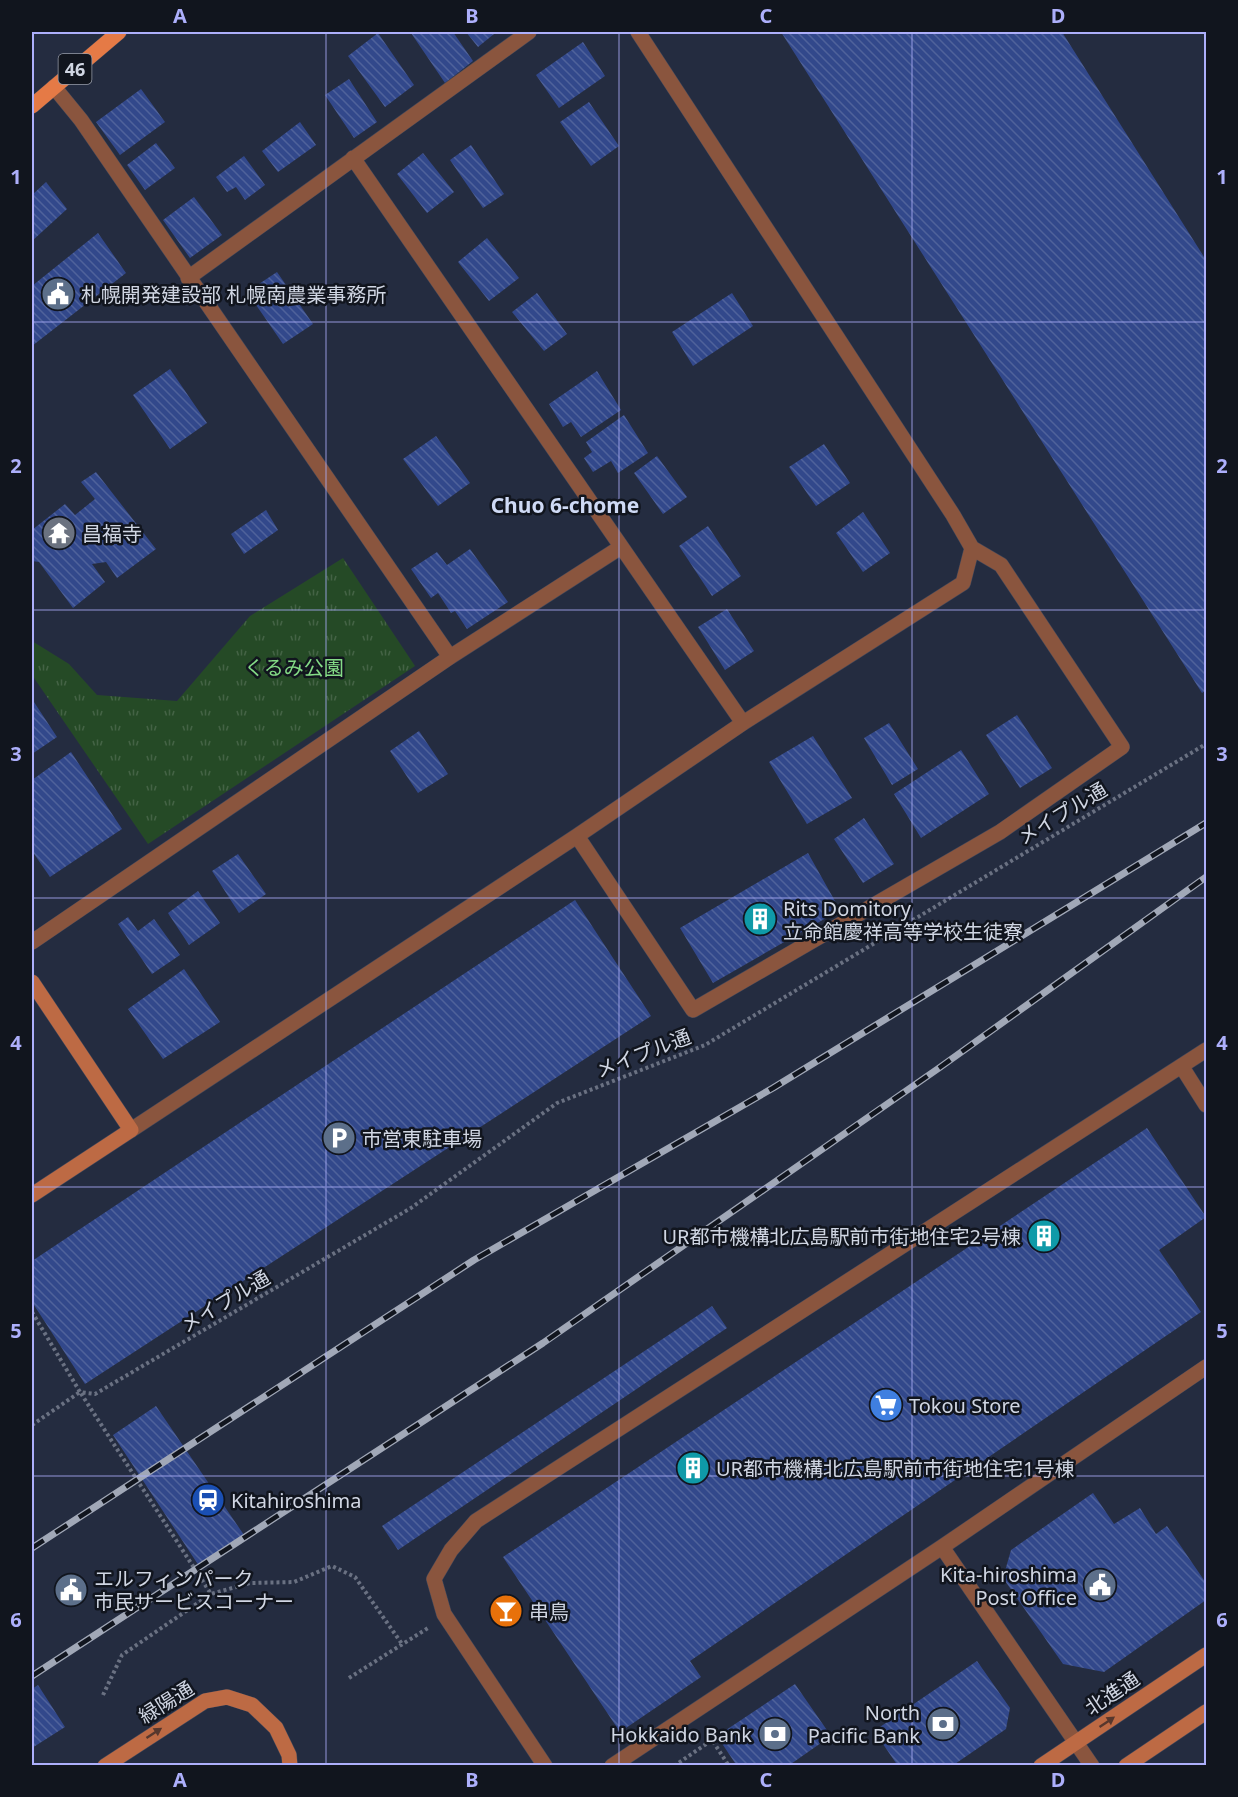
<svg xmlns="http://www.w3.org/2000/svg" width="1238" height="1797" viewBox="0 0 1238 1797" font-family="'Noto Sans','Noto Sans JP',sans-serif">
	<defs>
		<pattern id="park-tufts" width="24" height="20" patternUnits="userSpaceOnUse" patternTransform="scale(1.5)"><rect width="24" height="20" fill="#254a26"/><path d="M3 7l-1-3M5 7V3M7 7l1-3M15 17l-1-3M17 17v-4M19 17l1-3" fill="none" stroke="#446345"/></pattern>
		<pattern id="building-back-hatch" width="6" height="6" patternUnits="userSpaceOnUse" patternTransform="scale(1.5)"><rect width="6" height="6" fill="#32488b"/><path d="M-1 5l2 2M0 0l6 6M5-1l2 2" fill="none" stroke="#4f629b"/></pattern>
	</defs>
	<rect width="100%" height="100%" fill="#242c40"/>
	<!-- park -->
	<path fill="url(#park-tufts)" d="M343,558L415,666L148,844L32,675V641L69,664L97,695L177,701L250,616Z"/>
	<!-- building -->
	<path fill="url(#building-back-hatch)" d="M412,32H453L473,61L445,83L411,33Z
		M466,32H492L494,34L478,47Z
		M781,32H1062L1206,260V690L1202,693Z
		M378,33L414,85L385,107L348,56Z
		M583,42L605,76L559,108L536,75Z
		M349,79L377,122L354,138L325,95Z
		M141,89L165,122L120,155L96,122Z
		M589,102L619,146L591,166L560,122Z
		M300,122L316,145L278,172L262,151Z
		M156,143L175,168L145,190L127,165Z
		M471,145L504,194L483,208L450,160Z
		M423,153L454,192L427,213L397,174Z
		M244,156L265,185L245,200L236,187L227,192L216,177Z
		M46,182L67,209L32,241V195Z
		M194,197L222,235L190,258L163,220Z
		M98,233L126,273L32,346V286Z
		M487,238L519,278L489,301L458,262Z
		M277,272L313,324L283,344L247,292Z
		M537,293L567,334L544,351L512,312Z
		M732,293L753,326L693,366L672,332Z
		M170,369L207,423L170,449L133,395Z
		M597,371L621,410L581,437L571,422L563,427L549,404Z
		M624,415L648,453L618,473L611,461L593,472L584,458L592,452L586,442Z
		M436,436L470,483L438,506L403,459Z
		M824,444L850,483L816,506L789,467Z
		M657,456L687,497L663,514L634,473Z
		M96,472L156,549L117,578L106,562L92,564L105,582L73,608L39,562L32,561V546L34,547L32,543V530L65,504L75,515L95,499L81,482Z
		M266,510L278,530L244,554L231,534Z
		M863,512L890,553L863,572L836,533Z
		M708,526L741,576L712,596L679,546Z
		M470,549L508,602L467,629L455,611L451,613L438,593L431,598L411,569L437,552L447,565Z
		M727,609L754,651L725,670L698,627Z
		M32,699L57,737L32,754Z
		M1017,715L1052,768L1020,788L986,735Z
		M889,723L918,769L892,785L864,738Z
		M419,731L448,774L418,793L390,751Z
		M813,736L852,798L807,824L769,762Z
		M961,750L989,794L921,838L894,794Z
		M71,752L122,829L50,877L32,851V780Z
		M864,818L894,864L863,883L834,839Z
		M808,853L840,910L713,983L680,928Z
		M238,854L266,894L239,913L212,871Z
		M198,891L220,923L189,945L168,913Z
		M575,900L651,1016L85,1384L32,1302V1261Z
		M128,917L138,931L154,919L180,955L152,974L118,924Z
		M184,969L220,1022L163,1059L128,1009Z
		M1147,1128L1206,1217L1159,1250L1201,1312L690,1661L701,1677L620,1732L503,1557Z
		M712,1306L727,1328L398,1550L382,1526Z
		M156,1406L244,1535L199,1566L113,1435Z
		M1093,1493L1114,1524L1140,1508L1156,1534L1167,1526L1206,1583V1600L1104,1672L1063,1664L1003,1578L1011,1550Z
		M977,1661L1010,1708L1006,1729L952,1766H898L874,1731Z
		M795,1684L831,1736L788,1766H737L717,1736Z
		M38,1685L65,1727L32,1748V1689Z"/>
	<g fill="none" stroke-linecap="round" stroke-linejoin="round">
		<!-- street casing -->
		<g stroke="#40475a" stroke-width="16">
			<path id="street" d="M54,87L81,120L450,657
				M353,158L743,723
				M188,278L529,32
				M577,836L693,1010L1000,832L1122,747L1001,565L972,548
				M32,942L450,657L621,547
				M1182,1067L1206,1105
				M131,1130L577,836L743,723L963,583L972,548L953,515L638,32
				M942,1547L1092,1766
				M545,1766L444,1614L434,1579L451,1550L476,1521L1206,1050
				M612,1766L942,1547L1206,1367"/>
		</g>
		<!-- secondary casing -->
		<g stroke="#40475a" stroke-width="16">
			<path id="secondary" d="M32,982L131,1130L32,1195
				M105,1766L205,1701L227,1697L252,1705L276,1728L289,1755L290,1766
				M1041,1766L1206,1655
				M1126,1766L1206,1712"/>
		</g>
		<!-- primary casing -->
		<g stroke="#40475a" stroke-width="16">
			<path id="primary" d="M32,106L119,32"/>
		</g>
		<!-- path -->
		<path stroke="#6a7182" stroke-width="4" stroke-dasharray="3 3" stroke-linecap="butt" d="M32,1312L80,1392L95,1394L411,1208L557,1103L705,1045L1206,744
			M32,1425L80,1392L211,1594L250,1583L294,1582L332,1566L355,1577L402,1644
			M349,1678L428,1628
			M103,1695L122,1655L211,1594
			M674,1766L712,1740L729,1766"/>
		<!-- street -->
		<use href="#street" stroke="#8a553e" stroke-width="15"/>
		<!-- secondary -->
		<use href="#secondary" stroke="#bd6a44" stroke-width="15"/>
		<!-- primary -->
		<use href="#primary" stroke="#e57a46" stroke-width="15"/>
		<!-- rail casing -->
		<g stroke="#a1a8b7" stroke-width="7">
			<path id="rail" d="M32,1548L474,1260L773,1088L1206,823
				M32,1676L543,1343L939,1068L1206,877"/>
		</g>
		<!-- rail -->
		<use href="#rail" stroke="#11151e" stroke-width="4.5" stroke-dasharray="14" stroke-linecap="butt"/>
	</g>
	<!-- one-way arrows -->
	<defs><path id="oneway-solid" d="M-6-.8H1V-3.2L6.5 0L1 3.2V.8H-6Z" transform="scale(1.5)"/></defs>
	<g fill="#56372d">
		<use href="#oneway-solid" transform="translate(1107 1722) rotate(-34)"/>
		<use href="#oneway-solid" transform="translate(154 1733) rotate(-33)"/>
	</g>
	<!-- grid -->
	<path fill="none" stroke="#adaffb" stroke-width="1.5" stroke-opacity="0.55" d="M326,32V1766M619,32V1766M912,32V1766M32,322H1206M32,610H1206M32,898H1206M32,1187H1206M32,1476H1206"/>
	<!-- icons -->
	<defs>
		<g id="civic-disc" transform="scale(1.725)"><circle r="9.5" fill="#5c6f8a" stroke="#11151e"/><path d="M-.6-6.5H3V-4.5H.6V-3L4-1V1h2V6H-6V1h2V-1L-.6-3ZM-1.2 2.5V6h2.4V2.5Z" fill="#fff"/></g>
		<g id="temple-disc" transform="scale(1.725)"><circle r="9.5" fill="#6b7280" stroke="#11151e"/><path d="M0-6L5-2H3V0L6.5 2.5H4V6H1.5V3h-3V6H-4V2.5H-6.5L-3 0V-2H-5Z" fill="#fff"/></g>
		<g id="building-disc" transform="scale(1.725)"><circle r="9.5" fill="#0f9aa8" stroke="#11151e"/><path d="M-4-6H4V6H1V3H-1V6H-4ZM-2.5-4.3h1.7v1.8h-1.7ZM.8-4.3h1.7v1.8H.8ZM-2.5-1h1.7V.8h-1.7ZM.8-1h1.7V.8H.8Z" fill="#fff"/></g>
		<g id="parking-disc" transform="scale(1.725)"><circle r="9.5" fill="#5c6f8a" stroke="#11151e"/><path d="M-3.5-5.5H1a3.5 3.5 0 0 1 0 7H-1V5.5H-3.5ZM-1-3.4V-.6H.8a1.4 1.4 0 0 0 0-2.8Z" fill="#fff"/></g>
		<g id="supermarket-disc" transform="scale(1.725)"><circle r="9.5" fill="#3f7fe0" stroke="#11151e"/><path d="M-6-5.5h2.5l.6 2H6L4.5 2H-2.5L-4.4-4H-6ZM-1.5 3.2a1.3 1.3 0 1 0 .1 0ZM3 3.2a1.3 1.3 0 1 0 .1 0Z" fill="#fff"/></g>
		<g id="station-disc" transform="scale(1.725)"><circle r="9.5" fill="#1a4fb4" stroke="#11151e"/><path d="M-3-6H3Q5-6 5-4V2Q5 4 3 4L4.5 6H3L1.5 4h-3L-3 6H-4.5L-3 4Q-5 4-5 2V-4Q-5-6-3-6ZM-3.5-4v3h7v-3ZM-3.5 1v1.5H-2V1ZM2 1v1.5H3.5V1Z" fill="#fff"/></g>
		<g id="bar-disc" transform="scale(1.725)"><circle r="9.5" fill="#e8710a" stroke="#11151e"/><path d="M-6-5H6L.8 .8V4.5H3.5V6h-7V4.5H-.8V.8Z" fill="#fff"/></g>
		<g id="bank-disc" transform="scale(1.725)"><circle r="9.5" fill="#5c6f8a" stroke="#11151e"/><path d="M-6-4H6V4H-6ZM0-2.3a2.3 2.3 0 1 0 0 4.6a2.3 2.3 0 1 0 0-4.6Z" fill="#fff"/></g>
	</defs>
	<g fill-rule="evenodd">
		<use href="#civic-disc" x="58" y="294"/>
		<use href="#temple-disc" x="59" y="533"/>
		<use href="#building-disc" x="760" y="919"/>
		<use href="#parking-disc" x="339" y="1138"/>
		<use href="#building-disc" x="1044" y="1236"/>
		<use href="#supermarket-disc" x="886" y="1405"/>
		<use href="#building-disc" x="693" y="1468"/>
		<use href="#station-disc" x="208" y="1500"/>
		<use href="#civic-disc" x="1100" y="1585"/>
		<use href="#civic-disc" x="71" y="1590"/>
		<use href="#bar-disc" x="506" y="1611"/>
		<use href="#bank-disc" x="943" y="1724"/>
		<use href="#bank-disc" x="775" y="1734"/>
	</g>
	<g text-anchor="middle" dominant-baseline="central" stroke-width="5" stroke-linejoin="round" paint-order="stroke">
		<!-- shield labels -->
		<rect fill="#11151e" stroke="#979ca8" stroke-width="1.5" x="58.5" y="54" width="33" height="30" rx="4.5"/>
		<g font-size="18" font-weight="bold" fill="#d0d6e3">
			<text x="75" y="69">46</text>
		</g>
		<!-- poi labels -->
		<g font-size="20" fill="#d0d6e3" stroke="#11151e" text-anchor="start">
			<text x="81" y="294">札幌開発建設部 札幌南農業事務所</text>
			<text x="82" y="533">昌福寺</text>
			<text x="783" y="908">Rits Domitory<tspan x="783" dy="23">立命館慶祥高等学校生徒寮</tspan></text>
			<text x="362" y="1138">市営東駐車場</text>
			<text x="1021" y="1236" text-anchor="end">UR都市機構北広島駅前市街地住宅2号棟</text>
			<text x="909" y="1405">Tokou Store</text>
			<text x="716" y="1468">UR都市機構北広島駅前市街地住宅1号棟</text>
			<text x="231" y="1500">Kitahiroshima</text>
			<text x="1077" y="1574" text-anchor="end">Kita-hiroshima<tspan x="1077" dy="23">Post Office</tspan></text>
			<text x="94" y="1578">エルフィンパーク<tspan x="94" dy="23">市民サービスコーナー</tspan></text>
			<text x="529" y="1611">串鳥</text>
			<text x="920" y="1712" text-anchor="end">North<tspan x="920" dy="23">Pacific Bank</tspan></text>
			<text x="752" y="1734" text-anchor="end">Hokkaido Bank</text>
		</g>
		<!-- park labels -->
		<g font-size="20" fill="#84db86" stroke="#11151e">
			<text x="294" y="667">くるみ公園</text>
		</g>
		<!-- street labels -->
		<g font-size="20" fill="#d0d6e3" stroke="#11151e">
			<text transform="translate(1062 813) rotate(-31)">メイプル通</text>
			<text transform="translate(643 1053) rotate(-21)">メイプル通</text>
			<text transform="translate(225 1301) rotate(-31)">メイプル通</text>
			<text transform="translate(1112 1693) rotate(-34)">北進通</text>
			<text transform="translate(166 1702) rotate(-32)">緑陽通</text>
		</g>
		<!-- neighbourhood labels -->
		<g font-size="21" font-weight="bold" fill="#cfdaf5" stroke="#11151e">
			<text x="565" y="505">Chuo 6-chome</text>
		</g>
	</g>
	<!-- border -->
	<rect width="1238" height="1797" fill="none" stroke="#11151e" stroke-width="66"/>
	<rect x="33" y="33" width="1172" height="1731" fill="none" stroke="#adaffb" stroke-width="2"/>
	<g font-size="20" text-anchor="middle" font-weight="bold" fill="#adaffb">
		<text x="180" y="23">A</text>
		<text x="472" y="23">B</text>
		<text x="766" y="23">C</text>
		<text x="1058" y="23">D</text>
		<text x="16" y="184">1</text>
		<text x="1222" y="184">1</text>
		<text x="16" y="473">2</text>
		<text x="1222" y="473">2</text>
		<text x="16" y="761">3</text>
		<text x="1222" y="761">3</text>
		<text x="16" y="1050">4</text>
		<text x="1222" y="1050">4</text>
		<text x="16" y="1338">5</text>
		<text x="1222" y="1338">5</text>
		<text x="16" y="1627">6</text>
		<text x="1222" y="1627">6</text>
		<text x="180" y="1787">A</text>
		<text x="472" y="1787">B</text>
		<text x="766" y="1787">C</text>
		<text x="1058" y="1787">D</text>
	</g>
</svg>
